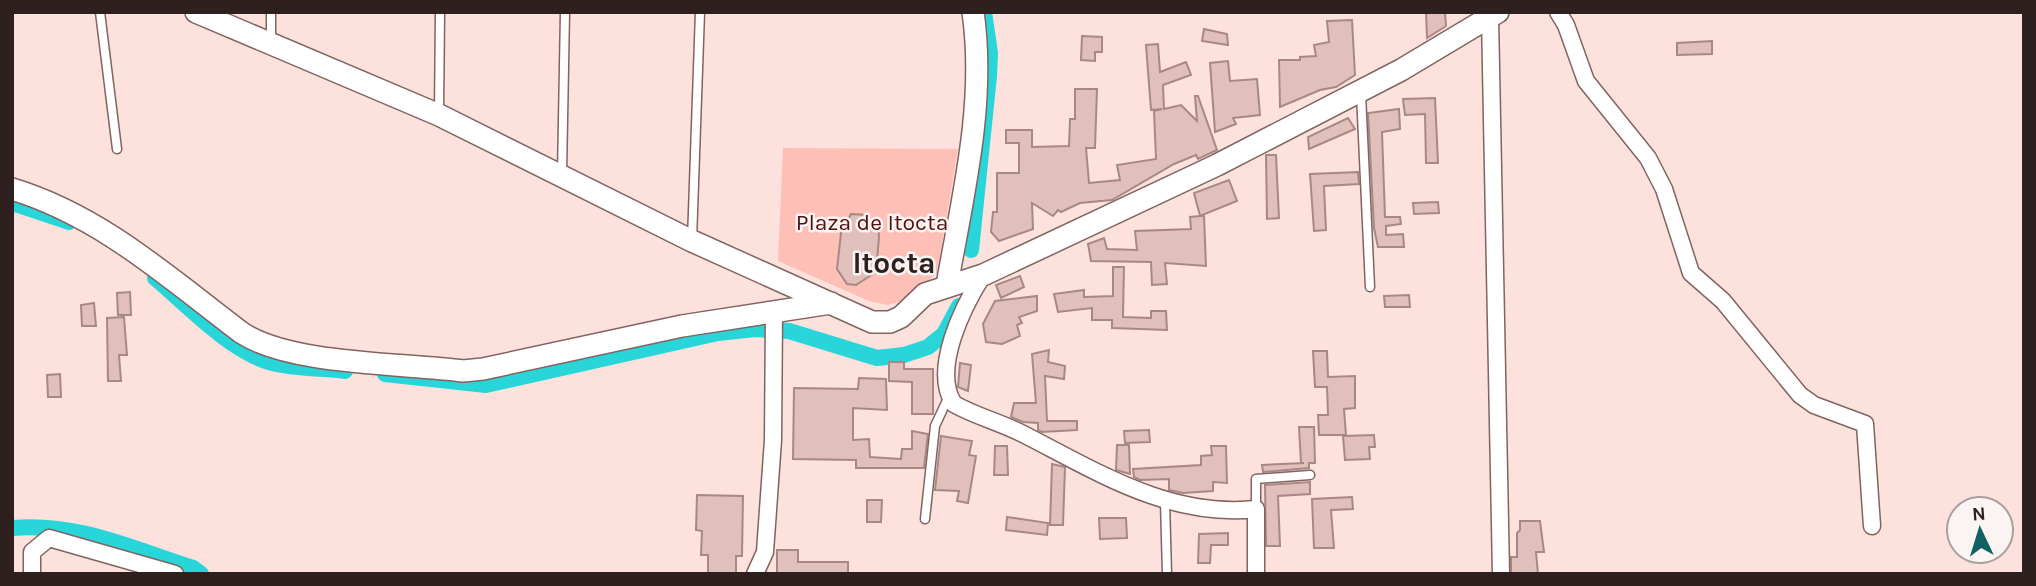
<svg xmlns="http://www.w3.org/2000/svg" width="2036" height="586" viewBox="0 0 2036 586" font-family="Karla,sans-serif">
	<rect width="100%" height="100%" fill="#fde1dd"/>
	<!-- green -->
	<path fill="#febfb7" d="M783,148L958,149L937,273L905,300L888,305L869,301L778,261Z"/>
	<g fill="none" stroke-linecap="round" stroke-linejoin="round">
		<!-- canal -->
		<path stroke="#28d5d9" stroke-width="16" d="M12,203L69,222
			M971,250L989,76L990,53L984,12
			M155,278C187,305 229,350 269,362C293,369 321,368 345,371
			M385,374L486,385L718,333L755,329L789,331L877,358L904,355L928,347L944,334L959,306
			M12,528C77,522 133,549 193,568L201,574"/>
	</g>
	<!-- building -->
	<path fill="#e1bfbb" stroke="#a88884" stroke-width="2" d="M1426,12H1445L1446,26L1427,38Z
		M1352,20L1355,75L1336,87L1320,90L1280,107L1279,60H1300V57L1316,56L1314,45L1329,42L1327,21Z
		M1204,29L1227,34L1228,45L1202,41Z
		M1082,36L1102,37V52H1095V61L1081,60Z
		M1712,41V54L1677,55V43Z
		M1158,44L1160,72L1186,62L1191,75L1163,85L1164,109L1181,105L1197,121L1195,96H1198L1217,150L1198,159L1196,155L1174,164L1112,200L1080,203L1061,212L1058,210L1053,216L1032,203L1033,229L999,241L991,232L993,212H997V173H1019V143H1006V130H1032V147L1069,146L1070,119H1075V89H1097L1095,148H1086L1089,183L1120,180L1117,165L1156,159L1154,111L1162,109L1151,110L1146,45Z
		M1228,61L1230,81L1257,79L1260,115L1233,118L1236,124L1215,132L1210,63Z
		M1435,98L1438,163H1426L1425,114L1405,115L1403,99Z
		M1399,109L1400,129L1382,132L1385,217H1400L1401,224L1386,226V235L1403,234L1404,247H1378L1374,228L1368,113Z
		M1348,118L1355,129L1309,149L1308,137Z
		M1266,155H1276L1279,218L1267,219Z
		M1358,172L1359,184L1324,186L1326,230L1314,231L1310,174Z
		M1229,180L1237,201L1200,216L1194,193Z
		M1438,202L1439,213L1414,214L1413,203Z
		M851,214L869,215V221L878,222L879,237L876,272L856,285L847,284L837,269L841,233Z
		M1200,216H1204L1206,266L1165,263L1167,284L1152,285L1151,262L1091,261L1088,244L1104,238L1107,249L1137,250L1135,231L1191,229L1190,217Z
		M1113,267H1124L1123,317L1151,318V311H1166L1167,330L1112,328V320H1092V308L1058,312L1054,294L1084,290V297L1113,296Z
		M1020,276L1024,287L1001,298L996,285Z
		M130,292L131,315H118L117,293Z
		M1409,295L1410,307H1385L1384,296Z
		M1037,296V311L1019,317L1022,323L1017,325L1020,336L1002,344L986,342L983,324L995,301Z
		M94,303L96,326H82L81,305Z
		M124,317L127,355H119L121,381H108L107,318Z
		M1049,350L1048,362L1065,366L1064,379L1045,376L1047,421H1077V430L1042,432L1038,430V423L1023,422L1011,417L1014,403H1036L1032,354Z
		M1313,351H1327L1328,377L1355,376V408L1344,409L1346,435H1319L1318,415H1328L1327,387H1315Z
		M889,362H904V369H933V414H912V382L889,381Z
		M960,363L971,365L968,391L958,387Z
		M60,374L61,397H48L47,375Z
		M859,378L886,379L887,410L853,408V440L869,439L870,457L901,459L902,449H912V431L928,434L924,468H856V460L793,459L794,388L858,389Z
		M1299,427H1314L1315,463H1309V468L1263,472L1262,465L1304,463H1301Z
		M1149,430L1150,442L1125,443L1124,431Z
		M1374,435L1375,447H1369L1370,459L1345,460L1343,436Z
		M941,436L972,441L969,455L976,456L968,503L957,501L959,491L935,490Z
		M1117,445H1129L1130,474L1116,470Z
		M995,446H1007L1008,475H994Z
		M1211,446H1226L1227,483L1213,482V491L1183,493L1169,490V479L1140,480L1134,477L1133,469L1201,465V456L1212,455Z
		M1052,464L1065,467L1063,525H1050Z
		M1310,482V494L1278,496L1280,546H1266L1265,485Z
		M697,495L743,496L742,556H736V574H708V555H701L702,531L696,530Z
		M1352,497L1353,509L1331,510L1334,548H1314L1312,499Z
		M867,500H882L881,522H867Z
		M1007,517L1048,523L1047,535L1006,530Z
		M1099,518H1126L1127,538L1100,539Z
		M1520,521H1540L1544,552H1536L1538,574H1511V557H1517V533L1520,530Z
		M1228,533V545H1211L1210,563H1198L1199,534Z
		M777,550H798V562H848V574H777Z"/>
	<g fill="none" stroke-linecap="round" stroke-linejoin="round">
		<!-- lane casing -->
		<g stroke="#816460" stroke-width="11">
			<path id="lane" d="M100,12L117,149
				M271,40V12
				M1361,94L1370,287
				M439,112L440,12
				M562,174L565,12
				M692,240L700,12
				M1165,502L1167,574
				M1256,509V479L1310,475
				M925,519L935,426L949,396"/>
		</g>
		<!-- street casing -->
		<g stroke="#816460" stroke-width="19">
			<path id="street" d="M1558,12L1566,25L1586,81L1648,158L1664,189L1691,273L1723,301L1800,395L1814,405L1865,424L1872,526
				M1490,17L1501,574
				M983,275C964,305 931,369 954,404C977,417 1003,423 1027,436C1101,474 1171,518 1256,509V574
				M32,574V552L49,538L175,574
				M755,574L765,552L773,440L774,313"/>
		</g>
		<!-- secondary casing -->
		<g stroke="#816460" stroke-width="24">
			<path id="secondary" d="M196,12L439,115L692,241L872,322H890L901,317L925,294L983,275L1217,165L1401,70L1498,12
				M12,189C101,216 169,278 242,333C291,365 402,363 463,371L483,369L682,326L831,303
				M947,285C963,195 986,103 973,12"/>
		</g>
		<!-- lane -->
		<use href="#lane" stroke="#fff" stroke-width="8"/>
		<!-- street -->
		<use href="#street" stroke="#fff" stroke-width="16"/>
		<!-- secondary -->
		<use href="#secondary" stroke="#fff" stroke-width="21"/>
	</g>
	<g text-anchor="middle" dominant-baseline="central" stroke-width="5" stroke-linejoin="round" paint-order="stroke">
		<!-- park labels -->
		<g font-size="23" fill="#50100e" stroke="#fbf4f3">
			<text x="872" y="222">Plaza de Itocta</text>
		</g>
		<!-- district labels -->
		<g font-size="30" font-weight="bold" fill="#2d201f" stroke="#fbf4f3">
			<text x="894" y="263">Itocta</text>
		</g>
	</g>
	<!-- border -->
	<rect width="2036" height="586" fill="none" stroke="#2d201f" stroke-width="28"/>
	<!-- north arrow -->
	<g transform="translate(1980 530) rotate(356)"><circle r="33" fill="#fbf4f3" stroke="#a99f9e" stroke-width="2"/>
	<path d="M0-5L12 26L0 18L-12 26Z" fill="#106164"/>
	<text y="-10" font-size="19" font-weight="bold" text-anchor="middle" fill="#2d201f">N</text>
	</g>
</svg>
